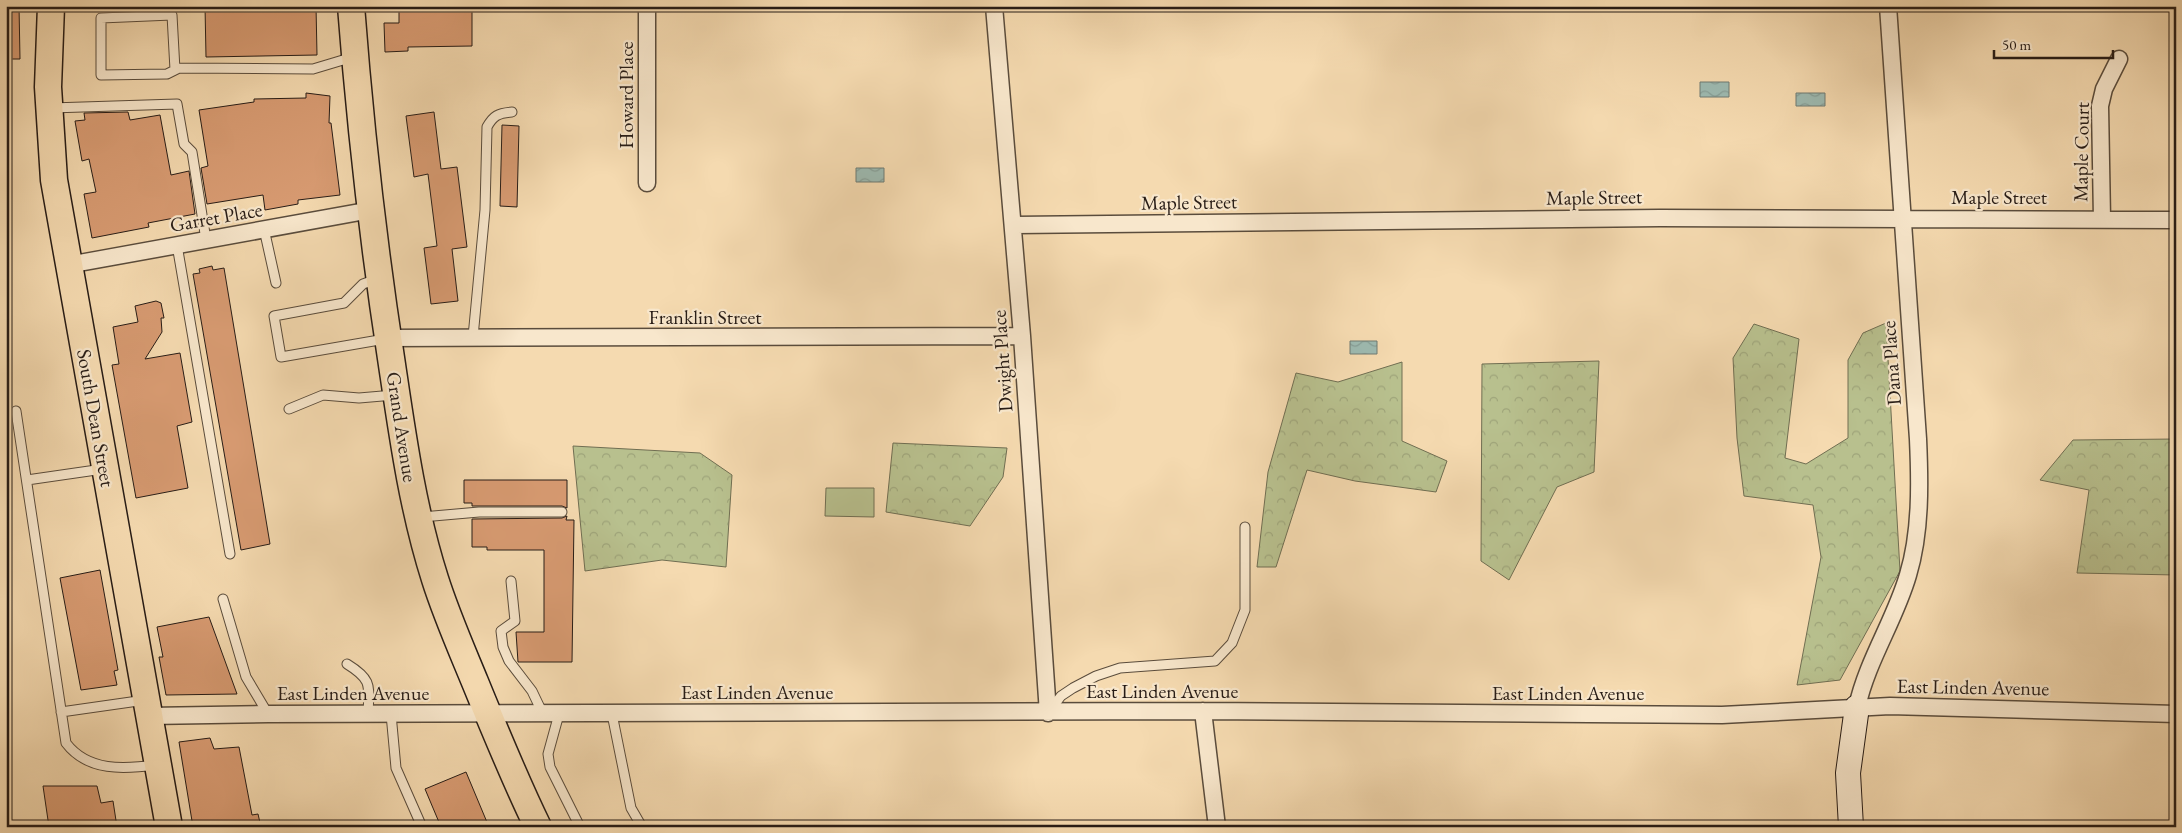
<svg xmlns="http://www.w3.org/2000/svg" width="2182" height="833" viewBox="0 0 2182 833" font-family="'EB Garamond',serif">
	<defs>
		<pattern id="forest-crowns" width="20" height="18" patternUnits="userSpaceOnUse" patternTransform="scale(1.25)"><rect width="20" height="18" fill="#b8c08e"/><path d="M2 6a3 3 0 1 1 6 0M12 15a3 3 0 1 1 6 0" fill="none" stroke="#9ea47a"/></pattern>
		<pattern id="water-waves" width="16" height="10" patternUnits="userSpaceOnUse" patternTransform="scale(1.25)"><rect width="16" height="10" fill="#9dbab1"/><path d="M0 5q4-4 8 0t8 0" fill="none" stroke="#879f98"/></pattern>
	</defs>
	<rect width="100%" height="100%" fill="#f5dab0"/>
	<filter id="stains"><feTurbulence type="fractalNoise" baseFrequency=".004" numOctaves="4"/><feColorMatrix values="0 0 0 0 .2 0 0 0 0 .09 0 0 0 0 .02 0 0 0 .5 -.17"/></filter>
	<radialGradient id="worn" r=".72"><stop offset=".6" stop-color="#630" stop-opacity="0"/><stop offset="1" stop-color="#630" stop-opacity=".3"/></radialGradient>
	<!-- forest -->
	<path fill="url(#forest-crowns)" stroke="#706e52" d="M1886,323L1900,571L1840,680L1797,685L1821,557L1813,505L1744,496L1737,438L1733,358L1754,324L1799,339L1785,458L1806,464L1848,438V360L1863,333Z
		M1599,361L1594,472L1557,487L1509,580L1481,561L1482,364Z
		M1402,362V441L1447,461L1436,492L1355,481L1307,470L1276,567H1257L1268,472L1296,373L1338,382Z
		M2176,439V575L2077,573L2089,490L2040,480L2073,440Z
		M893,443L1007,448L1003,477L970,526L886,512Z
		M573,446L700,453L732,475L726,567L662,560L585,571Z"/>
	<!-- pitch -->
	<path fill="#b8c08e" stroke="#706e52" d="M826,488H874V517L825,516Z"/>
	<!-- water -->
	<path fill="url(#water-waves)" stroke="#6e7b73" d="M1700,82H1729V97H1700Z
		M1796,93H1825V106H1796Z
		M856,168H884V182H856Z
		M1350,341H1377V354H1350Z"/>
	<!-- building -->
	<path fill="#d89b72" stroke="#271c16" d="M6,6H19L20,59H6Z
		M205,6H316L317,55L206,57Z
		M399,6H472V46L408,47V51L385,52L384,23H399Z
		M306,93L330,96L329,123H331L340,195L298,200V204L265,210L263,195L207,204L201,168L208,166L199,110L254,102V99L306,98Z
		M128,112L130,120L160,115L171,175L189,171L195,214L148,223L149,227L92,238L84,194L96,192L89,159L82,161L75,121L85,120L84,113Z
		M434,112L441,169L457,167L467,247L452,249L458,301L431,304L424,248L437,246L428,174L414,177L406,116Z
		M502,125L519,126L517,207L500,206Z
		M212,266L213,270L224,268L270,544L241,550L193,274L200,273L199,269Z
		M156,301L161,303L164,318H161L162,332L145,359L180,353L192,422L177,426L188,488L136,498L112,365L119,364L113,327L138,322L135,306Z
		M464,480H567V508L562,506H472V503H464Z
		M567,516L566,520H574L572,662H518L516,632H544V550H487V547H472V519L562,518Z
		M100,570L118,670L114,671L117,685L81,690L60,578Z
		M209,617L237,694L166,695L159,657H163L157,627Z
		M210,738L214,749L239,747L252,815L258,814L261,827H193L179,742Z
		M466,772L489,827H441L425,789Z
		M43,786H97L101,803L113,801L117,827H49Z"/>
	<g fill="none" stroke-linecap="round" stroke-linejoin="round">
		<!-- lane casing -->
		<g stroke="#5a4c3c" stroke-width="11">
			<path id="lane" d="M175,70L172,15L101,18V75L167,74L179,68L313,69L353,57
				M51,108L177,104L184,144L192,152L206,240
				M264,229L276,283
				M177,245L230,554
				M377,279L363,284L344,303L274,316L281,357L385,339
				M473,337L485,210L487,127C493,116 498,113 512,112
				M289,409L323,395L359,398L394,395
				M16,411L66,743C88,772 124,769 157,765
				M27,480L103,469
				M422,517L479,512H562
				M511,581L515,621L501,631L503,647L509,661L532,691L543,714
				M223,599L246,677L268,714
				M347,664C373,680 369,686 368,714
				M61,712L145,700
				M1048,713L1061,696L1073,688L1096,676L1120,668L1215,661L1232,643L1245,610V527
				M391,714L396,768L422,827
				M559,714L548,754L550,767L580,827
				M612,714L631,808L642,827"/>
		</g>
		<!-- street casing -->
		<g stroke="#5a4c3c" stroke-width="19">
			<path id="street" d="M647,6V183
				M994,6L1022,336L1048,713
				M2102,219L2100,106L2104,89L2119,59
				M1013,225L1660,218L2176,220
				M68,265L371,210
				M388,338L1022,336
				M1857,707C1867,661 1895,620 1908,575C1921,532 1920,483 1918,439L1888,6
				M1203,711L1217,827
				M149,716L268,714L1203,711L1722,715L1890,706L2176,714"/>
		</g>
		<!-- secondary casing -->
		<g stroke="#271c16" stroke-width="26">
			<path id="secondary" d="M1851,827L1848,773L1857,707"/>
		</g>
		<!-- primary casing -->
		<g stroke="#271c16" stroke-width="29">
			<path id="primary" d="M51,6L48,87L54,180L169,827
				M351,6C360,124 373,241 391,358C402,432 412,507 435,579C446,614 461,648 475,682C495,731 515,780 538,827"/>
		</g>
		<!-- lane -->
		<use href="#lane" stroke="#f8e7cc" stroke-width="9"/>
		<!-- street -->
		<use href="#street" stroke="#f8e7cc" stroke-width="16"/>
		<!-- secondary -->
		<use href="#secondary" stroke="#f8e7cc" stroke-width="24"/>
		<!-- primary -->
		<use href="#primary" stroke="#f5dab0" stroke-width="26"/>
	</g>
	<g text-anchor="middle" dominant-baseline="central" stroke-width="4.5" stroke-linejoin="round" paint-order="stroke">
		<!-- street labels -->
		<g font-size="20" fill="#271c16" stroke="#f8e7cc">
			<text transform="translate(626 95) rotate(-90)">Howard Place</text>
			<text transform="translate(2081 152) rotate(-89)">Maple Court</text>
			<text transform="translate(1594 197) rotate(-1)">Maple Street</text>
			<text x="1999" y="197">Maple Street</text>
			<text transform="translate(1189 202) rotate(-1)">Maple Street</text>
			<text transform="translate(216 217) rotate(-10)">Garret Place</text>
			<text x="705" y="317">Franklin Street</text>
			<text transform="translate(1002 361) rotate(-94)">Dwight Place</text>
			<text transform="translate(1891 363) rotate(-94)">Dana Place</text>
			<text transform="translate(96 418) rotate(80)">South Dean Street</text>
			<text transform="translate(402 427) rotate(81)">Grand Avenue</text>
			<text transform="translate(1973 687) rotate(1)">East Linden Avenue</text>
			<text x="1162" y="691">East Linden Avenue</text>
			<text x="757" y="692">East Linden Avenue</text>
			<text x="353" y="693">East Linden Avenue</text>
			<text x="1568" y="693">East Linden Avenue</text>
		</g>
	</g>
	<!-- margin -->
	<rect width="2182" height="833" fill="none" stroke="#f5dab0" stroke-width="25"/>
	<rect x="8" y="8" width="2167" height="818" fill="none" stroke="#271c16" stroke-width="2.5"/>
	<rect x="12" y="12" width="2157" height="808" fill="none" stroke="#271c16"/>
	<!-- scale -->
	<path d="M1994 50v8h119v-8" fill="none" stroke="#271c16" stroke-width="2.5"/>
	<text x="2002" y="50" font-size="15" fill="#271c16" stroke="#f8e7cc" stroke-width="4" paint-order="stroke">50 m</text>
	<rect width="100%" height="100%" filter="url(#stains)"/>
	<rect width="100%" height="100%" fill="url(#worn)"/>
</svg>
